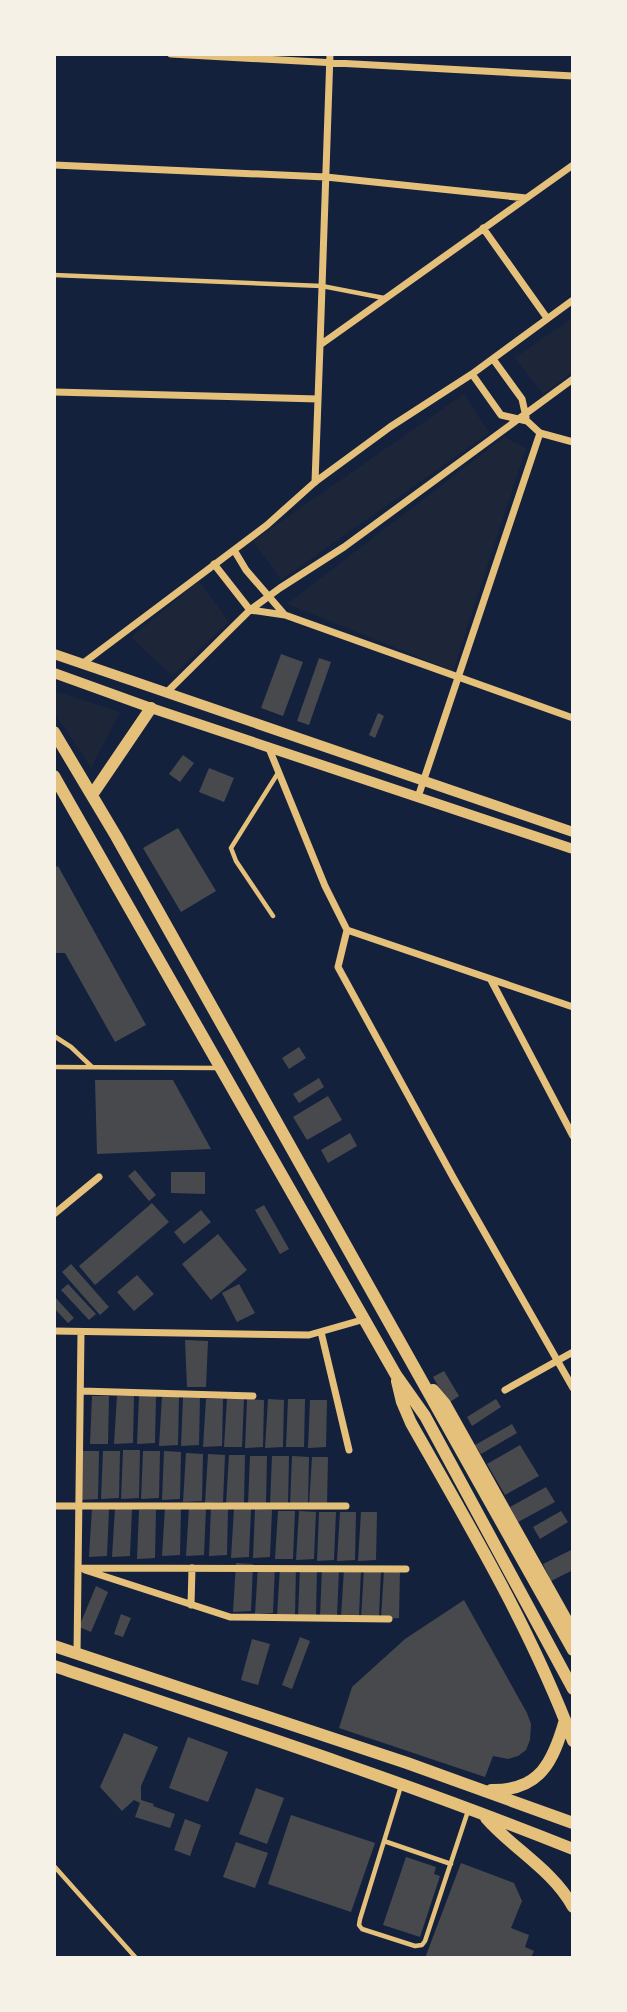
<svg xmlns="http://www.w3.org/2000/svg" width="627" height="2012" viewBox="0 0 627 2012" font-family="'Noto Sans',sans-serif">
	<rect width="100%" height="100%" fill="#14213d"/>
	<!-- green -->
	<path fill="#1d2539" d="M573,317V372L543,394L515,358Z
		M464,394L489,433L281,580L253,541Z
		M504,437L526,448L453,671L287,604Z
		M199,581L229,622L172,676L131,637Z
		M54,691L120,712L91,768L54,712Z"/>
	<!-- building -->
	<path fill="#48494c" d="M281,654L303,662L283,716L261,708Z
		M319,658L331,662L309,725L297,721Z
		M378,713L384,716L375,738L369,735Z
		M183,755L194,763L180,782L169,774Z
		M209,768L234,778L224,802L199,792Z
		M178,828L216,891L181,912L143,848Z
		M58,866L146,1025L115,1042L65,953H54V868Z
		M299,1047L306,1058L289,1069L282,1058Z
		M319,1078L324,1087L299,1103L293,1094Z
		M95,1080H173L211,1149L97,1154Z
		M328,1096L342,1120L307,1140L293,1117Z
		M350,1133L357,1146L328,1163L321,1150Z
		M135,1170L156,1195L149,1201L128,1176Z
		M171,1172H205V1194L171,1193Z
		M152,1203L169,1222L95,1285L79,1266Z
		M264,1205L289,1249L280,1254L255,1210Z
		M201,1210L211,1222L184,1244L174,1232Z
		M218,1234L247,1270L211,1300L182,1264Z
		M71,1264L109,1307L100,1315L62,1272Z
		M137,1275L154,1294L134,1311L117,1292Z
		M68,1284L96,1314L89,1320L61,1290Z
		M239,1284L255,1313L237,1322L222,1293Z
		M54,1296L74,1318L68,1323L54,1308Z
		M185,1340L208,1341L206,1387H187Z
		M444,1371L459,1396L448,1403L433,1377Z
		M92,1396H109L108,1444H90Z
		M117,1396H134L133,1443L114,1444Z
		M139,1396H156L155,1443L137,1444Z
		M162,1397H179L178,1445L159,1446Z
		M183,1397L200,1398L199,1445L181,1446Z
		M206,1399H223L222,1446L203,1447Z
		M227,1399H244L242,1447H224Z
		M247,1399L264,1400L263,1447L245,1448Z
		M268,1399L284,1400L283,1447L265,1448Z
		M288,1399H305L304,1447H286Z
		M496,1399L501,1407L472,1426L467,1417Z
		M310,1400H327L326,1447L308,1448Z
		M512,1424L517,1433L481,1454L475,1445Z
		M520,1445L539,1476L505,1495L487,1464Z
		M123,1450H140L139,1498L121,1499Z
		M83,1451H99L98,1499L80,1500Z
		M103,1451H120L119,1498L101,1499Z
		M143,1451H160L159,1498L141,1499Z
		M164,1451L181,1452L180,1499L162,1500Z
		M186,1453L203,1454L202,1501L183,1502Z
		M208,1454L225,1455L223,1502L205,1503Z
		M229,1455H245L244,1503L226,1504Z
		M250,1456H267L266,1503L248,1504Z
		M272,1456H289L288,1504L270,1505Z
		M292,1456L309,1457L308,1504L290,1505Z
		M312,1457H328L327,1505L309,1506Z
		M546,1487L555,1502L518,1522L510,1507Z
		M165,1507L181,1508L180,1555L162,1556Z
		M189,1507L206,1508L204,1555L186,1556Z
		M211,1507L228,1508L227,1555L209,1556Z
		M92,1508L109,1509L107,1556L89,1557Z
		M115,1509H132L130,1556L112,1557Z
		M234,1509H251L249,1557L231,1558Z
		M255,1509L272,1510L270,1557L253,1558Z
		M139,1510H156L155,1558L137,1559Z
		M278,1511H295L293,1559H275Z
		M299,1511L316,1512L314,1559L296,1560Z
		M561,1511L568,1522L540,1539L533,1527Z
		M319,1512H336L334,1560L317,1561Z
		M340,1512H356L355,1560L337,1561Z
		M361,1512H377L376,1560L358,1561Z
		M573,1549V1570L551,1581L543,1564Z
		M236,1563L253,1564L251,1611L233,1612Z
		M258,1566H275L273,1613L255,1614Z
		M280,1567H296L295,1615L277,1616Z
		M300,1567L317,1568L316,1615L298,1616Z
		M322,1568L339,1569L337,1616L320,1617Z
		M344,1569H361L359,1616L341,1617Z
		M364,1569L381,1570L379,1617L361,1618Z
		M384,1570H400L399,1618L381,1619Z
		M96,1586L108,1592L91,1632L79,1627Z
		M464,1600L527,1713L531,1724L530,1740L526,1750L518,1756L508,1759L493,1756L485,1777L339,1728L352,1687L405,1639Z
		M121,1614L131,1618L123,1637L114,1634Z
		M300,1637L310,1641L292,1689L282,1685Z
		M252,1639L270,1644L258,1685L241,1680Z
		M124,1733L158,1747L141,1786V1800L154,1804L153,1806L175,1814L170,1828L135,1817L140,1803L134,1800L122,1811L100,1787Z
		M188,1737L228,1752L208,1802L169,1788Z
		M256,1788L284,1798L267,1844L239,1834Z
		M291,1815L375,1843L351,1912L268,1884Z
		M185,1819L201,1825L190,1856L174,1850Z
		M236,1842L268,1853L255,1888L223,1877Z
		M406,1857L436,1867L434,1874L440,1876L420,1937L383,1925Z
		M461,1863L514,1883L522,1901L511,1928L529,1935L525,1947L534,1951L531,1958H425Z"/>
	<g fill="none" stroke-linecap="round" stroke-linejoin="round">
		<!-- service -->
		<path stroke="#e5c07b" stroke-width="4.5" d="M54,275L322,286L384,298
			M273,916L236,861L231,848L278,773
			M54,1036L71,1047L92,1067
			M54,1067L217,1068
			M401,1786L360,1919L359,1925L362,1929L415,1946L422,1945L425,1941L468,1811
			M384,1841L451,1864
			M54,1866L136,1958"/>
		<!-- minor -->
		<path stroke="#e5c07b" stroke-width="7" d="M171,54L573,76
			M54,165L326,177L526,198
			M483,228L547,318
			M320,345L330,54
			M493,359L522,399L526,417
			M472,374L501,415L527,421L540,433L573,442
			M54,392L318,399
			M315,482L320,345L573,165
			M234,550L246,570L284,614
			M214,564L250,610L285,615L573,718
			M82,664L267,525L315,482L390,427L472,374L573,300
			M166,693L250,610L280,588L344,547L573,379
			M268,746L325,886L347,930
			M418,797L540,433
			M347,930L338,967L454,1179L573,1388
			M347,930L573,1007
			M491,980L573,1136
			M54,1214L99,1177
			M54,1331L309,1335L365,1319
			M321,1332L349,1450
			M505,1390L573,1352
			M81,1391L253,1396
			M54,1506H346
			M78,1568L406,1569
			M85,1570L230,1617L389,1619
			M191,1605L192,1568
			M77,1654L81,1332"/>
		<!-- secondary -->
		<path stroke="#e5c07b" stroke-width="10" d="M54,654L573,832
			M54,673L151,708L573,849"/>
		<!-- primary -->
		<path stroke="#e5c07b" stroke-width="12" d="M54,732L116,836L573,1650
			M54,776L396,1375L425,1416L573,1689
			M92,795L151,708
			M397,1381L402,1402L411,1423C470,1527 531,1629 573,1741
			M433,1390L445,1404L573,1632
			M54,1646L407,1763L573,1823
			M54,1666C228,1724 403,1781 573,1849
			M491,1790C540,1791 553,1762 565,1720
			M486,1818C513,1849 553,1870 573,1907"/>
	</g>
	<!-- border -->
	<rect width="627" height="2012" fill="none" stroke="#f6f1e7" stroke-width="112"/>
</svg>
